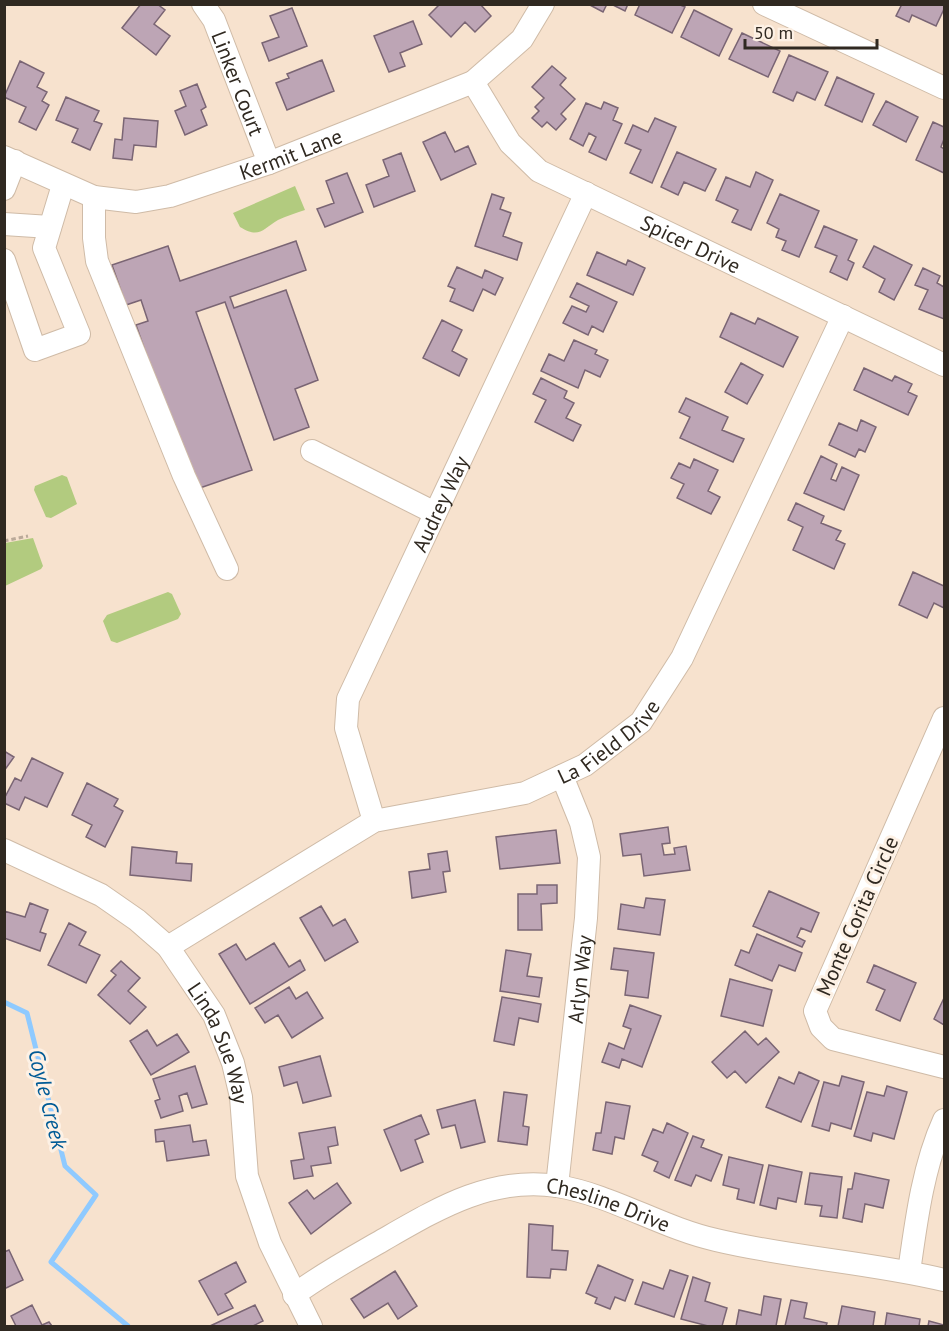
<svg xmlns="http://www.w3.org/2000/svg" width="949" height="1331" viewBox="0 0 949 1331" font-family="'PT Sans',sans-serif">
	<rect width="100%" height="100%" fill="#f7e2ce"/>
	<!-- green -->
	<path fill="#b2cb7f" d="M295,186L305,210C296,213 286,216 278,220C263,229 259,239 240,227L233,213Z
		M62,475L67,477L77,504L51,518L46,517L34,490L35,486Z
		M33,538L43,566L41,569L5,586V543Z
		M168,592L172,594L181,614L178,619L117,643L111,641L103,621L107,615Z"/>
	<g fill="none" stroke-linecap="round" stroke-linejoin="round">
		<!-- stream -->
		<path stroke="#8fcaff" stroke-width="5" d="M4,1002L27,1013L65,1166L96,1195L51,1262L128,1326"/>
	</g>
	<!-- building -->
	<path fill="#bda5b5" stroke="#7a6574" stroke-width="1.5" d="M141,4H157L165,10L154,24L170,36L156,55L122,28Z
		M440,4H480L491,16L475,32L465,22L451,37L429,15Z
		M588,4H607L603,12Z
		M611,4H628L625,11Z
		M640,4H678L685,7L672,33L635,15Z
		M902,4H944V9L936,26L912,15L909,22L896,16Z
		M292,8L307,46L269,61L262,43L279,37L270,16Z
		M694,10L732,29L719,56L681,37Z
		M413,21L422,44L400,53L405,66L389,72L374,36Z
		M742,33L780,51L768,77L729,59Z
		M789,55L828,72L815,100L797,92L793,101L773,92Z
		M322,60L334,91L287,110L276,83L289,78L287,74Z
		M20,61L44,73L37,87L47,92L42,101L49,105L36,130L19,122L26,107L4,97Z
		M552,66L566,78L560,85L575,99L561,114L566,119L556,130L547,122L542,127L532,118L539,111L535,107L544,98L532,87Z
		M837,77L874,94L862,122L825,105Z
		M197,84L206,107L201,110L207,125L185,135L175,111L186,106L180,91Z
		M66,97L99,111L94,121L102,124L90,150L72,142L78,129L56,120Z
		M886,101L918,117L906,142L873,125Z
		M604,102L618,108L613,120L622,124L606,160L589,152L596,137L589,133L583,146L570,139L586,103L601,109Z
		M124,118L158,121L156,147L134,145L132,160L113,158L115,139L122,140Z
		M655,118L676,127L652,183L630,173L641,150L625,143L633,125L648,132Z
		M933,122L944,127V139L941,147L944,149V173L916,160Z
		M445,132L455,152L468,146L476,164L441,180L423,142Z
		M677,152L716,169L705,191L684,182L678,195L661,187Z
		M401,153L415,191L374,207L366,185L389,176L383,160Z
		M756,172L773,180L751,230L732,222L738,210L716,200L726,177L750,187Z
		M347,173L363,212L325,227L317,209L334,203L326,181Z
		M492,194L504,198L500,209L511,213L503,236L522,243L517,260L475,246Z
		M780,194L819,211L799,257L782,250L786,241L776,237L779,229L767,223Z
		M824,226L857,240L848,260L854,263L847,280L830,272L837,256L815,247Z
		M296,241L306,270L230,297L234,308L286,290L318,380L295,389L309,427L274,440L225,302L196,312L252,470L194,490L136,325L148,321L141,300L126,305L112,265L168,246L180,281Z
		M874,246L912,265L894,300L879,292L885,279L863,267Z
		M597,252L626,265L628,260L645,268L633,295L587,275Z
		M457,267L482,278L485,270L503,278L495,295L483,289L473,311L450,301L455,289L448,286Z
		M923,268L940,276L937,283L944,287V319L919,309L928,290L915,285Z
		M577,283L617,302L603,332L592,326L588,335L563,323L572,306L586,312L589,306L570,297Z
		M731,313L755,324L758,318L798,337L783,367L720,337Z
		M442,320L462,330L452,351L467,359L459,376L423,358Z
		M574,340L597,350L595,354L608,360L600,377L585,370L578,388L541,371L549,354L564,361Z
		M741,363L763,375L747,404L725,392Z
		M864,368L892,381L895,376L912,384L908,392L917,396L908,415L854,390Z
		M541,378L567,391L564,398L574,403L566,418L581,425L573,441L535,422L546,400L533,394Z
		M686,398L728,417L722,430L744,439L733,462L680,438L690,417L679,412Z
		M861,420L876,427L865,452L859,449L855,457L829,445L839,423L857,431Z
		M821,456L837,464L831,479L836,481L842,467L859,475L844,510L804,493Z
		M694,459L718,470L708,491L720,497L711,514L677,498L684,484L671,478L679,463L690,468Z
		M796,503L824,516L821,523L841,531L836,540L845,544L834,569L793,550L803,527L788,520Z
		M913,572L944,586V608L934,603L927,618L899,605Z
		M4,751L14,757L4,771Z
		M32,758L63,773L47,807L25,797L19,810L4,803V799L15,778L21,781Z
		M87,783L118,799L114,806L123,811L105,847L86,837L92,825L72,815Z
		M668,827L670,843L662,844L664,855L675,854L674,848L686,846L690,870L644,876L641,854L623,856L620,834Z
		M556,830L560,863L500,869L496,837Z
		M132,847L177,852L176,863L192,864L191,881L130,875Z
		M447,851L450,871L443,872L446,892L412,898L409,872L430,869L428,854Z
		M537,885H557V903L541,904L542,930H518V894H537Z
		M769,891L819,913L811,932L801,928L797,937L805,941L802,947L753,926Z
		M646,898L665,900L660,935L618,929L621,904L644,908Z
		M30,903L48,910L40,932L46,934L40,951L4,938V911L25,917Z
		M321,906L333,926L345,919L358,942L325,961L300,918Z
		M69,923L86,932L79,945L100,955L86,983L48,965Z
		M757,934L802,953L795,971L779,965L772,981L735,965L741,950L749,953Z
		M274,943L289,967L300,960L305,970L250,1004L219,954L236,944L246,960Z
		M614,948L654,953L648,998L625,995L628,971L611,969Z
		M506,950L531,954L527,976L542,978L539,997L500,991Z
		M121,961L140,978L128,991L146,1007L130,1024L98,995L116,975L111,971Z
		M874,965L916,983L900,1021L876,1010L885,990L867,982Z
		M730,979L772,990L763,1026L721,1016Z
		M289,987L296,999L307,992L323,1018L292,1038L278,1015L265,1023L255,1008Z
		M502,997L541,1004L538,1022L519,1018L514,1045L494,1041Z
		M944,998V1025L934,1019Z
		M630,1005L661,1016L642,1067L622,1059L619,1068L602,1062L609,1043L624,1049L631,1029L623,1026Z
		M147,1030L157,1046L177,1034L189,1052L151,1075L130,1041Z
		M745,1031L758,1045L766,1038L779,1052L746,1083L735,1071L727,1078L712,1062Z
		M320,1056L331,1096L303,1103L297,1082L284,1086L279,1067Z
		M195,1066L207,1104L192,1108L187,1093L179,1096L183,1111L161,1118L155,1101L160,1099L153,1079Z
		M799,1072L819,1081L801,1122L766,1107L779,1077L794,1084Z
		M842,1076L864,1082L851,1129L831,1123L829,1131L812,1126L824,1082L839,1086Z
		M887,1086L907,1092L894,1139L873,1133L871,1141L854,1136L867,1092L884,1096Z
		M504,1092L527,1095L523,1126L529,1127L527,1145L498,1141Z
		M475,1100L485,1142L461,1148L455,1125L442,1128L437,1110Z
		M606,1102L630,1106L624,1139L615,1137L612,1154L593,1150L596,1133H601Z
		M421,1115L429,1134L415,1140L423,1162L401,1171L384,1130Z
		M667,1123L688,1133L669,1178L654,1171L658,1162L642,1155L653,1129L663,1133Z
		M190,1125L193,1142L206,1140L209,1155L167,1161L164,1141L156,1142L155,1130Z
		M335,1127L338,1145L328,1147L331,1163L311,1166L313,1176L294,1179L291,1161L304,1159L299,1133Z
		M693,1136L704,1140L701,1147L722,1155L711,1181L696,1175L691,1186L675,1180Z
		M729,1157L763,1165L754,1203L737,1199L739,1189L723,1185Z
		M769,1165L802,1172L796,1202L778,1198L776,1209L760,1205Z
		M810,1173L842,1177L837,1218L820,1216L822,1206L805,1204Z
		M855,1173L889,1180L883,1208L865,1204L862,1222L843,1218L848,1189H852Z
		M337,1183L351,1203L311,1234L289,1203L307,1190L314,1199Z
		M529,1224L553,1226L552,1250L568,1251L566,1270L551,1269L550,1278L527,1277Z
		M9,1250L23,1280L4,1289V1252Z
		M236,1262L246,1282L225,1294L233,1308L218,1315L199,1281Z
		M598,1265L633,1280L625,1301L615,1297L610,1309L595,1303L597,1298L586,1293Z
		M670,1270L688,1276L674,1317L635,1304L643,1282L663,1289Z
		M395,1271L417,1306L398,1319L388,1303L364,1318L351,1299Z
		M693,1277L710,1283L705,1301L727,1308L722,1326H708L681,1319Z
		M764,1296L781,1299L776,1326H736L739,1310L761,1315Z
		M791,1300L807,1303L804,1318L827,1323L826,1326H785Z
		M32,1305L42,1325L49,1322L52,1326H16L11,1316Z
		M255,1305L263,1321L253,1326H210Z
		M842,1306L875,1312L873,1326H838Z
		M887,1313L920,1319L919,1326H885Z
		M929,1321L944,1325V1326H928Z"/>
	<g fill="none" stroke-linecap="round" stroke-linejoin="round">
		<!-- minor casing -->
		<g stroke="#cfbba7" stroke-width="24">
			<g id="minor">
				<path id="s1" d="M203,4L214,20L269,163"/>
				<path d="M764,4L944,88"/>
				<path id="s2" d="M473,82L510,143L539,171L944,365"/>
				<path id="s3" d="M4,157L94,197L136,202L170,196L269,163L473,82L522,39L543,4"/>
				<path d="M4,189L15,161"/>
				<path d="M94,197V238L97,261L184,476L227,569"/>
				<path d="M4,224L50,227"/>
				<path d="M4,260L35,350L79,334L44,248L63,185"/>
				<path d="M312,451L435,513"/>
				<path d="M944,718L815,1011L821,1027L833,1039L944,1067"/>
				<path id="s4" d="M374,821L346,728L348,699L586,193"/>
				<path id="s5" d="M4,850L101,895L137,920L168,947L214,1015L233,1063L241,1097L247,1176L270,1243L311,1326"/>
				<path id="s6" d="M168,947L374,821L525,793L585,765L641,722L682,658L843,316"/>
				<path id="s7" d="M557,1186L586,918L589,857L581,823L562,776"/>
				<path d="M909,1272C916,1222 923,1166 944,1120"/>
				<path id="s8" d="M294,1295C322,1274 352,1258 383,1240C437,1209 491,1176 557,1186C612,1195 662,1228 716,1240C791,1258 869,1262 944,1280"/>
			</g>
		</g>
		<!-- path -->
		<path stroke="#baa999" stroke-width="3" stroke-dasharray="4.5 3" stroke-linecap="butt" d="M4,541L28,536"/>
		<!-- minor -->
		<use href="#minor" stroke="#fff" stroke-width="22"/>
	</g>
	<g text-anchor="middle" dominant-baseline="central" stroke-width="6" stroke-linejoin="round" paint-order="stroke">
		<!-- street labels -->
		<g font-size="21" fill="#302921" stroke="#fdf1e5">
			<text stroke="none"><textPath href="#s1" startOffset="87">Linker Court</textPath></text>
			<text stroke="none"><textPath href="#s3" startOffset="303">Kermit Lane</textPath></text>
			<text stroke="none"><textPath href="#s2" startOffset="280">Spicer Drive</textPath></text>
			<text stroke="none"><textPath href="#s4" startOffset="342">Audrey Way</textPath></text>
			<text stroke="none"><textPath href="#s6" startOffset="494">La Field Drive</textPath></text>
			<text transform="translate(857 916) rotate(-66)">Monte Corita Circle</text>
			<text stroke="none"><textPath href="#s7" startOffset="208">Arlyn Way</textPath></text>
			<text stroke="none"><textPath href="#s5" startOffset="302">Linda Sue Way</textPath></text>
			<text stroke="none"><textPath href="#s8" startOffset="345">Chesline Drive</textPath></text>
		</g>
		<!-- water labels -->
		<g font-size="22" font-style="italic" fill="#005b96" stroke="#fdf1e5">
			<text transform="translate(48 1099) rotate(76)">Coyle Creek</text>
		</g>
	</g>
	<!-- border -->
	<rect width="949" height="1331" fill="none" stroke="#302921" stroke-width="12"/>
	<!-- scale -->
	<path d="M745 39v9h132v-9" fill="none" stroke="#302921" stroke-width="3"/>
	<text x="754" y="39" font-size="18" fill="#302921" stroke="#fdf1e5" stroke-width="4.5" paint-order="stroke">50 m</text>
</svg>
